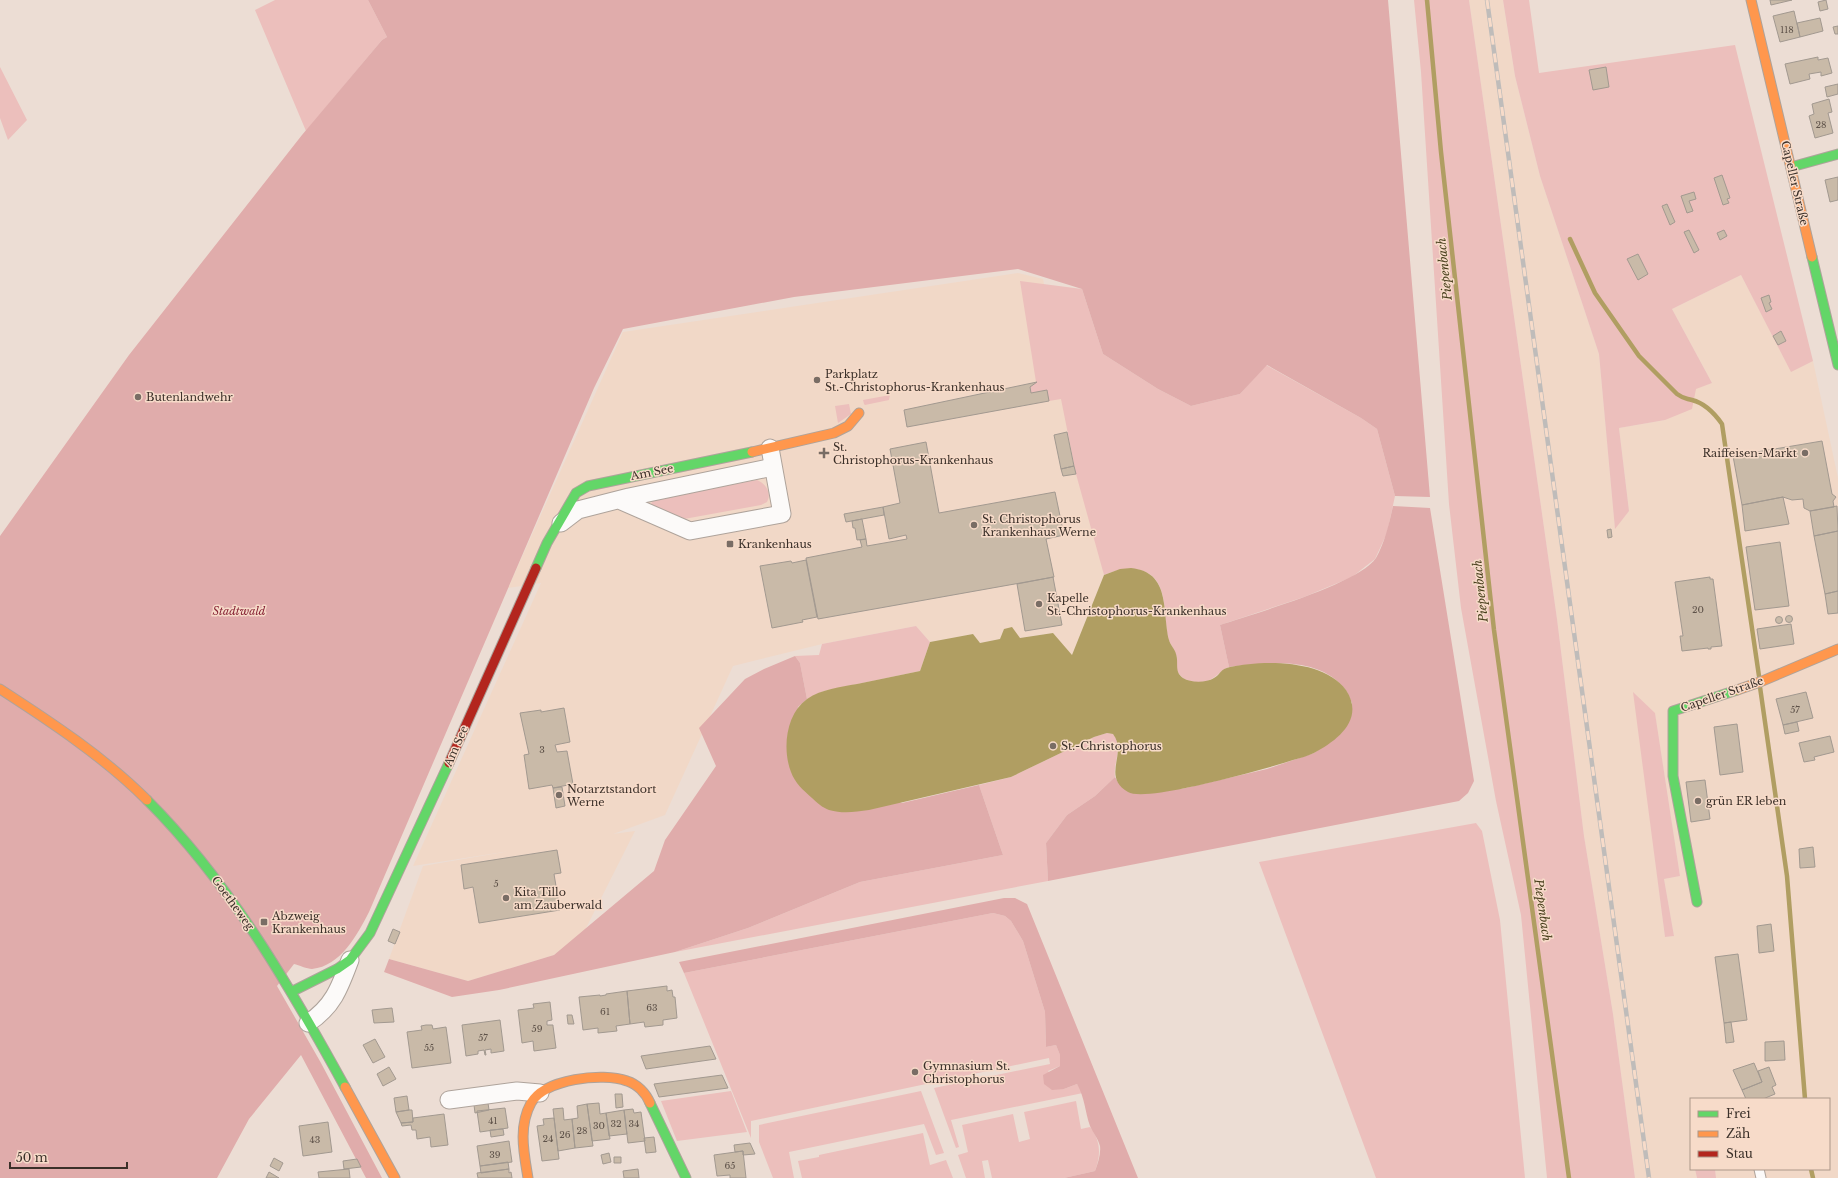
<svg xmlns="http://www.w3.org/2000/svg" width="1838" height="1178" viewBox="0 0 1838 1178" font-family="'Libre Baskerville',serif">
	<rect width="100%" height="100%" fill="#ecddd4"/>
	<!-- built -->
	<path fill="#f1d8c7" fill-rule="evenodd" d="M1469,0H1503L1515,76L1540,176L1599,354L1615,528L1629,511L1619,428L1665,420L1696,388L1712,383L1672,309L1741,275L1791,371L1813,361L1838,478V1178H1716L1715,1169H1829V1099H1691V1169H1695L1697,1178H1635L1613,1014L1584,836L1557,619ZM1634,693L1655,714L1680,876L1664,879L1674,936L1665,937Z
		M1018,273L1043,279L1104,575L1072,655L1052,633L1020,638L1004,629L1000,639L980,643L973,634L930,642L916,626L822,644L733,666L665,815L613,834L635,831L585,930L554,955L468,981L389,959L423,866L510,851L413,866L541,583L508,588L623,332Z"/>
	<!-- green -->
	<path fill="#ecbfbc" d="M275,0H368L387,37L382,40L306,131L255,10Z
		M1414,0H1469L1557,619L1584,836L1613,1014L1635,1178H1547L1521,915L1496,801L1461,608L1449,504L1421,72Z
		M1503,0H1529L1539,73L1735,45L1813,361L1791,372L1741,275L1672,309L1712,383L1696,389L1692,409L1665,420L1619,428L1629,511L1615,529L1599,354L1540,176L1515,76Z
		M0,67L27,120L8,140L0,118Z
		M1020,281L1082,289L1103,354L1158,389L1191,406L1240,394L1266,365L1361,418L1377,429L1395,496L1387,533L1375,559L1352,577L1304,597L1220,625L1229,667C1219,671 1214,681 1203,682C1193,683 1180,680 1177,670C1176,665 1178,659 1176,655C1175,650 1171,646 1169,641C1162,617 1171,578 1140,570C1127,567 1116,570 1104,575L1076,474L1061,399L1049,401L1031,393L1030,387L1036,382Z
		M890,395L889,400L865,405L864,404L863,400Z
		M849,404L851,414L838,423L835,406Z
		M757,480C766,484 772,493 767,502L761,505L684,519L679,518L650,506L653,500L656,499Z
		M916,626L930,642L920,671L824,691L807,699L800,663L795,656L819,655L822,644Z
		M1633,692L1655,713L1680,876L1664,879L1674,936L1665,937Z
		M1107,733L1113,734C1124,748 1113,761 1115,777L1095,796L1067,815L1046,843L1048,881L675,952L748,928L860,882L1003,855L979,785L1011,777L1094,737Z
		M1476,823L1482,831L1500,920L1525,1178H1376L1259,862Z
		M993,913L1005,916L1011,921L1023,941L1045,1012L1046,1047L1056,1045L1060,1055V1066L1048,1071L1064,1089L1077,1084L1083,1093L951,1120L959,1147L956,1148L934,1088L1050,1064L1049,1058L751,1121V1138L684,973Z
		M731,1091L747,1132L677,1141L661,1101Z
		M921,1091L944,1153L936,1155L924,1124L789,1152L794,1178H773L759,1142V1125Z
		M1076,1101L1081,1129L1090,1127C1101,1141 1101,1155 1095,1171L1064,1178H992L988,1160L982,1161L985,1178H966L958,1155L968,1152L962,1125L1013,1114L1019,1142L1030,1139L1024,1112Z
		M923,1133L930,1165L946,1160L953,1178H802L798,1161L819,1157V1155Z
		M1695,1169H1715L1716,1178H1697Z"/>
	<!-- forest -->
	<path fill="#e0acab" d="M368,0H1388L1430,497L1395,496L1377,429L1361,418L1267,365L1240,394L1191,406L1158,389L1103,354L1082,289L1018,269L794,297L623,329L594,388L369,912C357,935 341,966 312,969C307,969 299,965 294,964L277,986L321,1063L382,1178H366L301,1055L249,1119L217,1178H0V536L129,355L302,135L382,40L387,37Z
		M1393,506L1430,508L1474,781L1468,793L1459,801L1048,881L1046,843L1067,815L1095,796L1115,777L1118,782L1181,789L1267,769L1314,753L1340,734L1352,703C1350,699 1348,693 1345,689C1318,655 1266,663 1229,667L1220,625C1252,614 1359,584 1376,558C1385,542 1389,524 1393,506Z
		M795,656L800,663L807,699L798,707L787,756L902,803L979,785L1003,855L860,882L748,928L675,952L499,990L452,997L384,972L389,959L468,981L554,955L654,871L665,840L716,766L699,728L745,679L764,669Z
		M1004,898H1015L1027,904L1138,1178H1064L1095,1171C1098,1163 1101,1154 1100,1146C1098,1138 1093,1133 1090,1126C1085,1112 1085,1098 1077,1084L1064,1089L1052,1090L1044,1084L1043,1075L1060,1066V1055L1056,1045L1046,1047L1045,1012L1023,941L1011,921L1005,916L993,913L684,973L679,962Z"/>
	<!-- water -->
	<path fill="#b09e62" d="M1131,568C1171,572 1162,611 1169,640C1170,645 1175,649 1176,654C1179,663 1174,672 1183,678C1191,683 1206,683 1214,678C1221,674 1220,669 1230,667C1262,660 1324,659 1346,690C1365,719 1338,740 1314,753C1308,756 1300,758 1293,760C1269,768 1245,774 1221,780C1204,784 1141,800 1128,792C1101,776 1128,754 1113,734L1107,733L1094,737L1011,777L869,810C855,812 843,814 829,810C823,808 816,802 812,798C803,790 795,783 791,772C782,749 786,714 807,699C822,689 840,687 857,684C878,680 899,675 920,671L930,642L973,634L980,643L1000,639L1004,629L1012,627L1020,638L1053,633L1072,655L1104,575L1120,569Z"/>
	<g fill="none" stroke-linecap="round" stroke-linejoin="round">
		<!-- stream -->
		<path stroke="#b09e62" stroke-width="4.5" d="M1427,0L1441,152L1494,630L1569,1178
			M1570,239L1595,293L1639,356L1677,394C1684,399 1684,398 1692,400C1704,403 1715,414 1722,424L1759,676
			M1760,687L1787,876L1805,1099
			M1811,1169L1813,1178"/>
	</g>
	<!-- building -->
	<path fill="#c9baa8" stroke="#a29990" d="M1770,0H1792L1771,5Z
		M1826,0L1828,9L1820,11L1818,2Z
		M1794,11L1800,37L1780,42L1773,16Z
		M1820,18L1823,31L1800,37L1797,23Z
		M1838,26V34H1835L1833,27Z
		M1818,57V60L1828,58L1832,73L1821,76V72L1809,74L1810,79L1790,84L1785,64Z
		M1606,67L1609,87L1593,90L1589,70Z
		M1838,84V94L1827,97L1825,87Z
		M1829,99L1832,112L1828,113L1833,133L1815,138L1809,116L1814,114L1812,104Z
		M1722,175L1730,198L1727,199L1729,203L1723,205L1714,178Z
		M1838,177V200L1830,202L1825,180Z
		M1694,192L1696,199L1689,201L1693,211L1687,213L1681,196Z
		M1667,204L1675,222L1670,225L1662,206Z
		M1689,230L1699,250L1694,253L1684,232Z
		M1724,230L1727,236L1720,240L1717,233Z
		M1638,254L1648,274L1638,280L1627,259Z
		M1769,295L1771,302L1769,303L1772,309L1766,312L1761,298Z
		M1781,331L1786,341L1778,345L1773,336Z
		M1037,382L1030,387L1031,393L1047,390L1049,401L907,427L904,410Z
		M1067,432L1074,466L1061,469L1054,435Z
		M1822,441L1832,494L1836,497L1833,501L1834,507L1810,511L1804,508L1803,499L1792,500L1783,497L1742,505L1733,456Z
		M926,442L939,513L1055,492L1064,535L1046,539L1054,577L818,619L806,558L862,547L860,540L866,539L867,546L907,539L906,535L889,539L883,507L900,503L890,449Z
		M1074,466L1076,474L1063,476L1061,469Z
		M1783,497L1789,524L1745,531L1742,505Z
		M1837,506L1838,531L1814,536L1810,511Z
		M883,507L884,515L846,522L844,514Z
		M862,519L866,539L857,540L855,528H853L852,521Z
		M1611,529L1612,537L1608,538L1607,530Z
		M1838,531V591L1825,594L1814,536Z
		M1780,542L1789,606L1755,610L1746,547Z
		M806,560L817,617L802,620L803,622L772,628L760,566L791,561L792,563Z
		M1053,577L1062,625L1025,631L1017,584Z
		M1710,577V579H1713L1722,646L1711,647V649H1708V648L1682,651L1680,636H1683L1675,582Z
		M1838,591V613L1828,614L1825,594Z
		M1785.5 619a3.5 3.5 0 1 1 7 0a3.5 3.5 0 1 1-7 0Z
		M1775.5 620a3.5 3.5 0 1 1 7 0a3.5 3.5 0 1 1-7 0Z
		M1791,624L1794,644L1760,649L1757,629Z
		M1806,692L1813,718L1783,725L1776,699Z
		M564,708L570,742L555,745L557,752L567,751L573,784L553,788L552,785L529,789L524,755L529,754L520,713L541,710V712Z
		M1797,722L1799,731L1785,734L1783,725Z
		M1737,724L1743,772L1720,775L1714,727Z
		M1830,736L1834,752L1814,757L1815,760L1804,762L1799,743Z
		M1705,780L1710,819L1691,822L1686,782Z
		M562,787L565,806L556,808L553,788Z
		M1813,847L1815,867L1800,868L1799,849Z
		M557,850L561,873L554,874L560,910L479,923L473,887L464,889L461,865Z
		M1771,924L1774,951L1759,953L1757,926Z
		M393,929L400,932L395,944L388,941Z
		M1738,954L1747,1020L1724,1023L1715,957Z
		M667,986V991L672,990L673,997H675L677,1018L663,1020V1025L645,1027L644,1022L630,1024L627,991Z
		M627,991L630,1024L616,1026L617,1031L598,1033V1028L583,1030L579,997L600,995V996L606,995V994Z
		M550,1002L552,1020L547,1021V1025H553V1026L556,1048L534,1051L533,1041L522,1043L518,1010L534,1008L533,1004Z
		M392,1008L394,1022L374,1023L372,1010Z
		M567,1015H572L574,1024H568Z
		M500,1020L504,1051L491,1053V1049L485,1050L486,1055H485L484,1050L478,1051V1054L466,1056L462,1025Z
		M1731,1022L1734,1042L1726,1043L1724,1023Z
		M426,1025H432L433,1029L446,1027L451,1063L412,1068L407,1032L422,1030L421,1026Z
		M375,1039L385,1057L373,1063L363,1045Z
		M1784,1041L1785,1060L1765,1061V1042Z
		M710,1046L716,1059L646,1069L641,1056Z
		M1754,1063L1762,1082L1742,1090L1733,1070Z
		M389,1067L396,1079L383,1086L377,1074Z
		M1769,1067L1776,1085L1772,1087L1775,1094L1763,1099H1746L1742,1090L1762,1082L1758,1071Z
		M722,1075L728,1088L659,1097L654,1084Z
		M615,1094H622L623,1107L616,1108Z
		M407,1096L409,1110L396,1112L394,1098Z
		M488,1103L489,1110L475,1113L474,1105Z
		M599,1103L600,1114L606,1113L610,1139L592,1141L587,1104Z
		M587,1104L593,1146L575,1148L572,1119L578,1118L577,1106Z
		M505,1108L508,1128L480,1132L477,1111Z
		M563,1108L564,1120L572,1119L575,1148L558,1151L553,1109Z
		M633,1109L634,1113L641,1112L645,1141L628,1143L624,1110Z
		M409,1110H412L413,1122L401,1123L396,1112Z
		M624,1110L627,1134L609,1136L606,1113Z
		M444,1114L448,1145L431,1147L430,1137L417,1139L416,1130H412L411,1125L402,1126L401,1123L413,1122V1118Z
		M554,1118L559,1159L542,1161L537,1126L544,1125L543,1119Z
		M328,1122L332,1152L303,1156L299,1126Z
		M503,1129L504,1135L491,1137L490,1130Z
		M654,1137L656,1152L646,1153L644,1138Z
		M509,1141L512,1162L480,1166L477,1146Z
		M750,1143L755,1154L743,1155V1151L735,1152L734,1145Z
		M743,1151L746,1178H730V1175L717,1176L714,1155Z
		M609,1153L611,1162L603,1164L601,1155Z
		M614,1157H621V1163H614Z
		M274,1158L283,1163L279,1171L270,1166Z
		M357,1159L361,1167L344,1169L343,1161Z
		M508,1162L509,1169L481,1173L480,1166Z
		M349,1169L350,1178H319L318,1172Z
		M509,1169V1173L511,1172L512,1178H478L477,1173Z
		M638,1169L639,1178H624L623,1171Z
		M269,1172L279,1178H266Z"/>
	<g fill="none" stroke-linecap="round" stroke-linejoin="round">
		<!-- lane casing -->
		<g stroke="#aea39b" stroke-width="11">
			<path id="lane" d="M1759,1169L1761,1178"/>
		</g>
		<!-- street casing -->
		<g stroke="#aea39b" stroke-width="19">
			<path id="street" d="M619,500L690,531L782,514L770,448
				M561,523L578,510L629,497L773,467
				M308,1023C333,1007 340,987 350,960
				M449,1100L517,1091L540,1093"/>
		</g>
		<!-- fast casing -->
		<g stroke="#aea39b" stroke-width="11">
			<path id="fast" d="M1791,167L1838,154
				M1812,257L1838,365
				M536,568L547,543L576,493L588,486L752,452
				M147,800C230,883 289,985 345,1087
				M1697,902L1673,776V711L1737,690
				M291,992L337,969L350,960L370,933L449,763
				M650,1103L686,1178"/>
		</g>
		<!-- slow casing -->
		<g stroke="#aea39b" stroke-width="11">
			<path id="slow" d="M1751,0L1812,257
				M752,452L834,433L848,426L859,413
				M0,689C51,722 104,757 147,800
				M1737,690L1760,682L1838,649
				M345,1087L395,1178
				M528,1178C524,1153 518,1127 531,1103C544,1079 603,1072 627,1081C637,1084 646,1093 650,1103"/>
		</g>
		<!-- jam casing -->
		<g stroke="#aea39b" stroke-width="11">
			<path id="jam" d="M449,763L536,568"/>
		</g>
		<!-- lane -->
		<use href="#lane" stroke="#fcfaf9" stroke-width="9"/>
		<!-- street -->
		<use href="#street" stroke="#fcfaf9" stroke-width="17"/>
		<!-- fast -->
		<use href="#fast" stroke="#63d668" stroke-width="9"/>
		<!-- slow -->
		<use href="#slow" stroke="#ff974d" stroke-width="9"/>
		<!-- jam -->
		<use href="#jam" stroke="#b3261e" stroke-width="9"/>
		<!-- rail casing -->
		<g stroke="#bfbcba" stroke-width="4.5">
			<path id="rail" d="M1487,0L1649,1178"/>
		</g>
		<!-- rail -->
		<use href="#rail" stroke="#f7dbc9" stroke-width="3" stroke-dasharray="9" stroke-linecap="butt"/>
	</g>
	<!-- markers -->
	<g fill="#796d65" stroke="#f7dbc9" stroke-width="1.5">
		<circle cx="817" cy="380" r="4"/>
		<circle cx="138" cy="397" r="4"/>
		<path d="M822 447h4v4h4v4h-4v4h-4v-4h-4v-4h4z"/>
		<circle cx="1805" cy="453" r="4"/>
		<circle cx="974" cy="525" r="4"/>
		<rect x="726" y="540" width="8" height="8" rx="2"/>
		<circle cx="1039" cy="604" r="4"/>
		<circle cx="1053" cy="746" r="4"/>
		<circle cx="559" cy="795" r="4"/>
		<circle cx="1698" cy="801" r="4"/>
		<circle cx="506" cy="898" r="4"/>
		<rect x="260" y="918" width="8" height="8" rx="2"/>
		<circle cx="915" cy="1072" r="4"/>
	</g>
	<g text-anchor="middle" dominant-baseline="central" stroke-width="3" stroke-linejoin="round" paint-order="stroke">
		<!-- number labels -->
		<g font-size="9" fill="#5e5249">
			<text x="1787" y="29">118</text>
			<text x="1821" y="124">28</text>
			<text x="1698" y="609">20</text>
			<text x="1795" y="709">57</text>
			<text x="542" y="749">3</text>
			<text x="496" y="883">5</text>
			<text x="652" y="1007">63</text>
			<text x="605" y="1011">61</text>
			<text x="537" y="1028">59</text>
			<text x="483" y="1037">57</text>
			<text x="429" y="1047">55</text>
			<text x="493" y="1120">41</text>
			<text x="616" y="1123">32</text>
			<text x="634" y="1123">34</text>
			<text x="599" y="1125">30</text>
			<text x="582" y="1130">28</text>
			<text x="565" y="1134">26</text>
			<text x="548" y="1138">24</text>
			<text x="315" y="1139">43</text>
			<text x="495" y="1154">39</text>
			<text x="730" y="1165">65</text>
		</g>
		<!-- street labels -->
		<g font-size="11" fill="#3b3029" stroke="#f7dbc9">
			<text transform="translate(1795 183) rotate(77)">Capeller Straße</text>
			<text transform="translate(652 472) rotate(-11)">Am See</text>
			<text transform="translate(1722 694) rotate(-19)">Capeller Straße</text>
			<text transform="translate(456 746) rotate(-66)">Am See</text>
			<text transform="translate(233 903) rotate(54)">Goetheweg</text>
		</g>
		<!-- poi labels -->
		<g font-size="11" fill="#3b3029" stroke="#f7dbc9" text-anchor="start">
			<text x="825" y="374">Parkplatz<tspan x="825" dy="13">St.-Christophorus-Krankenhaus</tspan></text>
			<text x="146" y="397">Butenlandwehr</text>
			<text x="833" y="447">St.<tspan x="833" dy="13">Christophorus-Krankenhaus</tspan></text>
			<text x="1797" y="453" text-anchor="end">Raiffeisen-Markt</text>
			<text x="982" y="519">St. Christophorus<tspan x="982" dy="13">Krankenhaus Werne</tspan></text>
			<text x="738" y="544">Krankenhaus</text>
			<text x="1047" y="598">Kapelle<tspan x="1047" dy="13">St.-Christophorus-Krankenhaus</tspan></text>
			<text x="1061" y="746">St.-Christophorus</text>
			<text x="567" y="789">Notarztstandort<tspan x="567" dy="13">Werne</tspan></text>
			<text x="1706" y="801">grün ER leben</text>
			<text x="514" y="892">Kita Tillo<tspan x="514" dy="13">am Zauberwald</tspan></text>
			<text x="272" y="916">Abzweig<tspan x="272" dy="13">Krankenhaus</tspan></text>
			<text x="923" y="1066">Gymnasium St.<tspan x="923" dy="13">Christophorus</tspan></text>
		</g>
		<!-- park labels -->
		<g font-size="11" font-style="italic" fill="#862234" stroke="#f7dbc9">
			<text x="239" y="611">Stadtwald</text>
		</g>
		<!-- water labels -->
		<g font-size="12" font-style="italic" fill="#473e1b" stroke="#f7dbc9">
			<text transform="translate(1444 269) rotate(-96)">Piepenbach</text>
			<text transform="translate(1480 591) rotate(-96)">Piepenbach</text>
			<text transform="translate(1543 910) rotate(82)">Piepenbach</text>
		</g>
	</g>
	<!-- legend -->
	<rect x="1690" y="1098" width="140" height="72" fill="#f7dbc9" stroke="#ac9789"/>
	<rect x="1698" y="1111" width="20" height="6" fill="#63d668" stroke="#ac9789"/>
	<text x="1726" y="1118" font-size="12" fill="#3b3029">Frei</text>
	<rect x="1698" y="1131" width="20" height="6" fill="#ff974d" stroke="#ac9789"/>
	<text x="1726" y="1138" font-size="12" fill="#3b3029">Zäh</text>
	<rect x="1698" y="1151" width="20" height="6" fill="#b3261e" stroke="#ac9789"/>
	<text x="1726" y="1158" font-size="12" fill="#3b3029">Stau</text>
	<!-- scale -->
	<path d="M10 1162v6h117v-6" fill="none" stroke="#3b3029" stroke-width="2"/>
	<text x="16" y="1162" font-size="12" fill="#3b3029" stroke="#f7dbc9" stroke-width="3" paint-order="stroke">50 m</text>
</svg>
